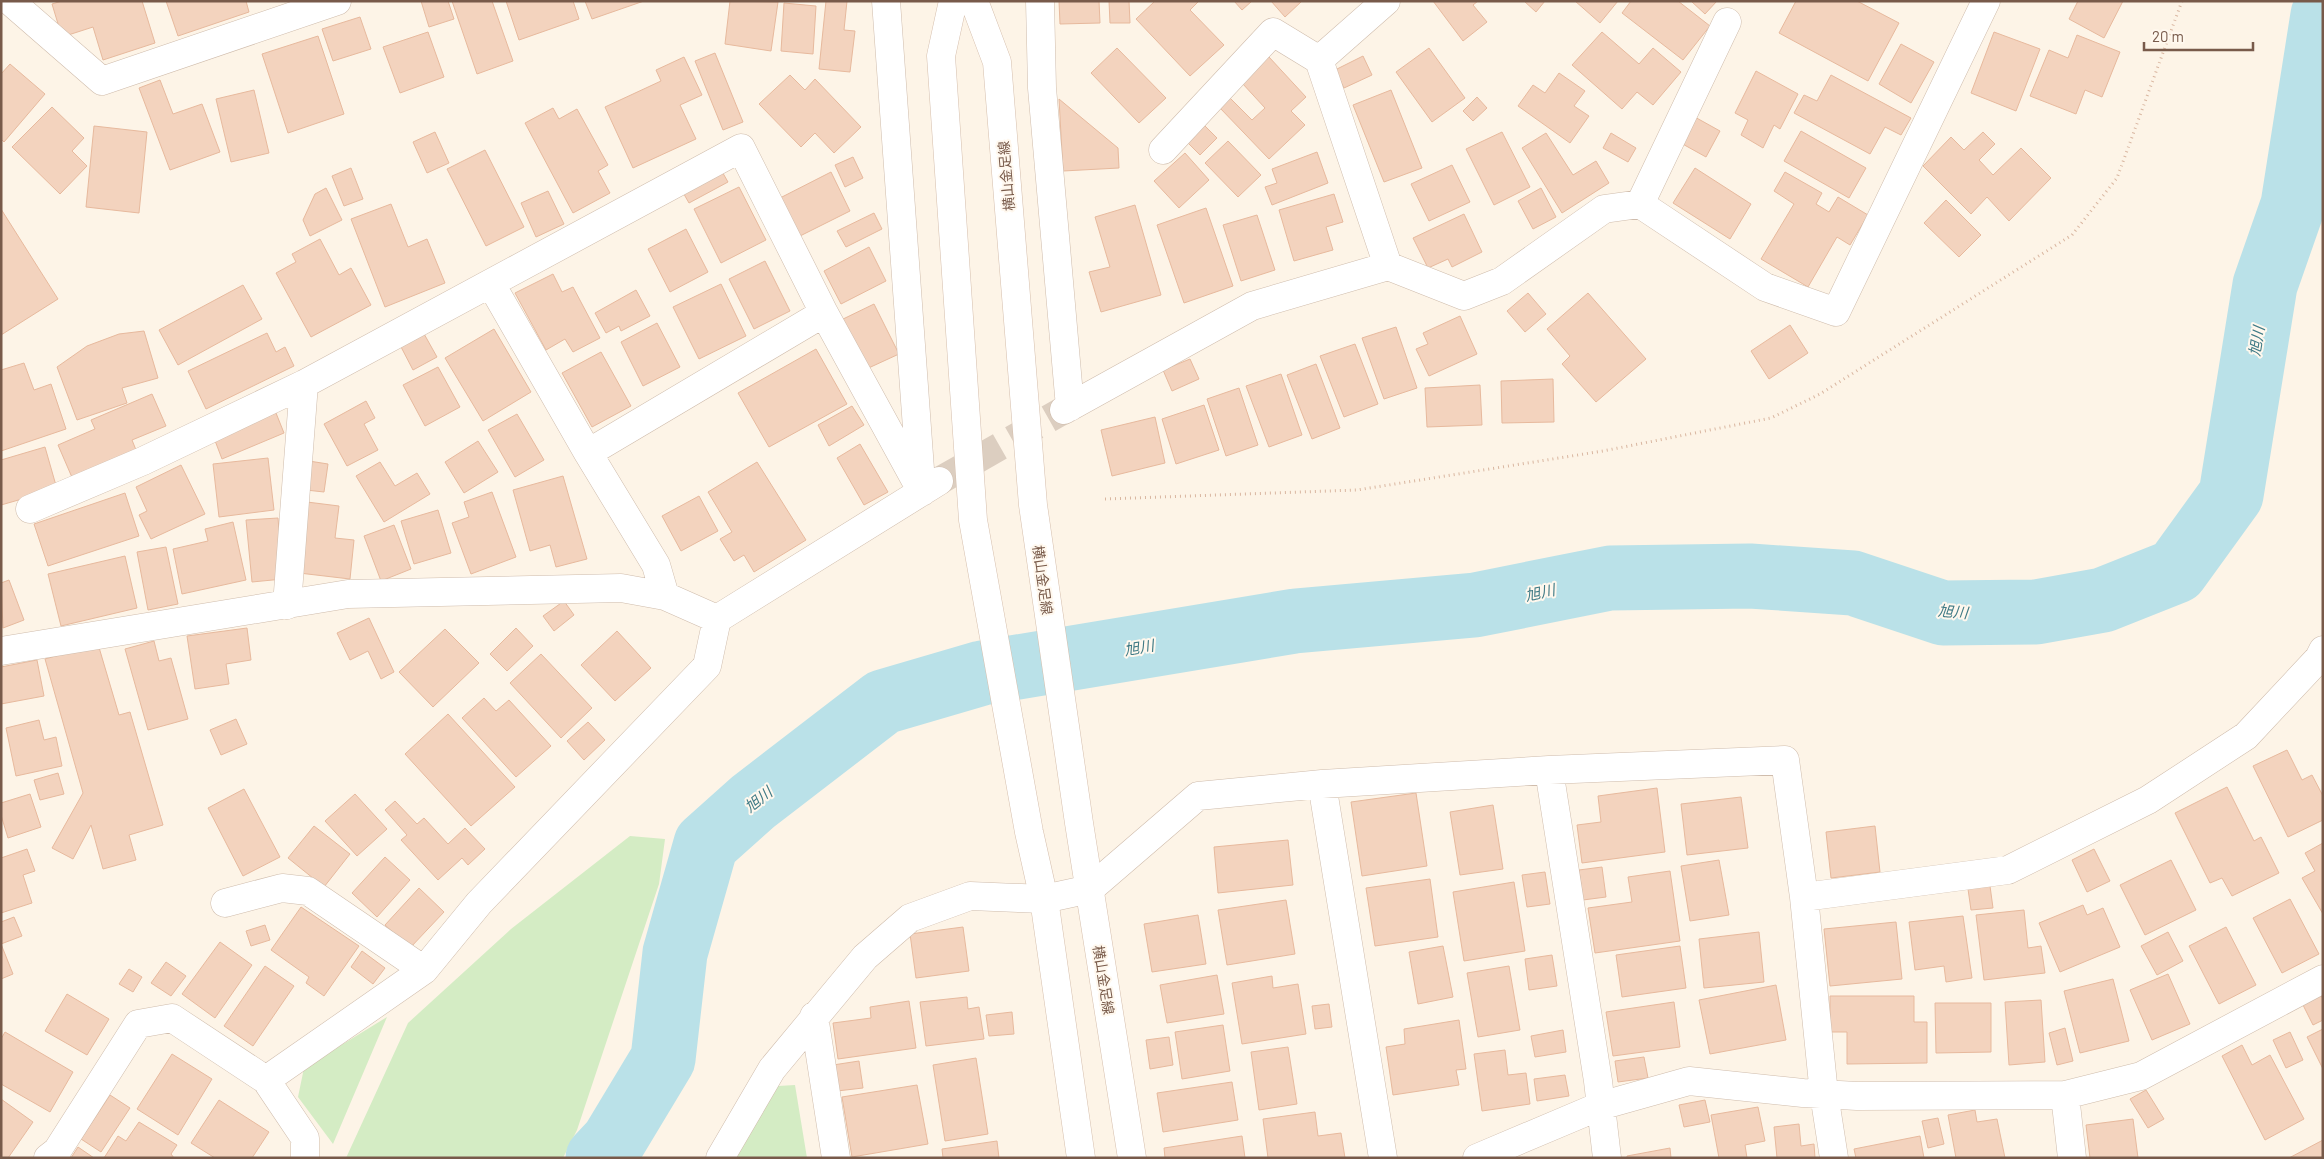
<svg xmlns="http://www.w3.org/2000/svg" width="2324" height="1159" viewBox="0 0 2324 1159" font-family="Barlow,'Noto Sans JP',sans-serif">
	<rect width="100%" height="100%" fill="#fdf4e7"/>
	<!-- green -->
	<path fill="#d4ecc4" d="M630,836L665,839L659,884L577,1130L563,1158H346L408,1023L511,929Z
		M387,1017L333,1144L298,1097L304,1068Z
		M795,1085L807,1158H734L778,1086Z"/>
	<g fill="none" stroke-linecap="round" stroke-linejoin="round">
		<!-- river -->
		<path stroke="#bae1e8" stroke-width="65" d="M598,1158L613,1142L663,1059L675,953L706,844L753,802L883,702L982,673L1295,621L1475,605L1610,578L1750,576L1853,583L1943,613L2036,612L2103,600L2176,571L2231,495L2265,285L2293,205L2323,15"/>
	</g>
	<!-- building -->
	<path fill="#f3d3be" stroke="#e7b99d" d="M62,1H142L155,43L103,60L93,27L62,37L52,4Z
		M166,1H246L249,12L178,36Z
		M421,1H448L454,19L429,27Z
		M452,1H492L513,61L477,74Z
		M506,1H573L579,19L519,40Z
		M585,1H644L592,19Z
		M730,1L778,2L771,51L725,44Z
		M826,1H847L844,30L855,31L850,72L819,69Z
		M1059,1H1099L1100,23L1060,24Z
		M1109,1H1129L1130,23H1110Z
		M1155,1H1199L1190,10L1224,45L1190,76L1136,19Z
		M1234,1H1252L1242,10Z
		M1271,1H1302L1285,17Z
		M1433,1H1478L1473,5L1487,22L1463,41Z
		M1524,1H1545L1536,12Z
		M1575,1H1618L1600,23Z
		M1631,1H1678L1710,26L1683,60L1622,13Z
		M1691,1H1717L1705,14Z
		M1796,1H1857L1899,23L1868,81L1779,33Z
		M2078,1H2123L2104,38L2069,19Z
		M784,3L816,6L813,54L781,51Z
		M360,17L371,49L333,61L322,29Z
		M428,32L444,77L400,93L383,47Z
		M1602,32L1639,64L1653,48L1681,72L1653,105L1637,92L1622,109L1572,65Z
		M1994,32L2040,49L2016,111L1971,93Z
		M2077,35L2120,52L2102,97L2085,90L2076,114L2030,96L2049,50L2068,58Z
		M318,36L344,114L288,133L262,54Z
		M1901,44L1934,62L1911,103L1879,84Z
		M1117,48L1166,98L1139,123L1091,73Z
		M1429,48L1465,98L1432,122L1396,72Z
		M715,53L743,122L723,130L695,61Z
		M1363,56L1372,75L1344,88L1335,70Z
		M684,57L702,95L680,105L696,139L633,168L605,107L661,81L656,70Z
		M1269,57L1306,97L1291,111L1305,125L1269,159L1220,108L1230,98L1252,120L1265,108L1242,83Z
		M10,64L45,94L4,142L1,139V74Z
		M1756,71L1798,94L1780,129L1774,125L1763,148L1741,135L1748,120L1735,113Z
		M1559,73L1585,91L1574,106L1589,116L1570,143L1518,106L1533,85L1545,93Z
		M790,75L805,90L815,79L861,127L834,153L815,133L801,147L759,104Z
		M1831,75L1911,118L1901,135L1885,127L1870,154L1794,113L1804,95L1817,101Z
		M160,80L173,114L202,104L220,152L170,170L139,88Z
		M254,90L269,153L231,162L216,99Z
		M1391,90L1422,168L1384,182L1353,105Z
		M1477,97L1487,108L1473,121L1463,111Z
		M1059,99L1118,148L1119,168L1063,171Z
		M52,107L84,138L72,151L87,166L60,194L12,147Z
		M553,108L559,119L577,109L608,165L598,171L610,193L573,213L525,123Z
		M1693,116L1720,131L1706,157L1679,142Z
		M1200,121L1217,138L1200,155L1183,138Z
		M94,126L147,132L139,213L86,207Z
		M1801,131L1866,168L1849,198L1784,161Z
		M435,132L449,163L427,173L413,142Z
		M1502,132L1530,187L1494,205L1466,149Z
		M1983,132L1995,144L1979,160L1993,175L2021,148L2051,178L2009,221L1987,197L1971,214L1923,166L1951,137L1964,150Z
		M1546,133L1573,175L1596,161L1609,183L1562,213L1522,148Z
		M1611,133L1636,148L1628,162L1603,148Z
		M1228,141L1261,175L1238,197L1205,163Z
		M485,150L524,227L486,246L447,169Z
		M1317,152L1328,183L1272,205L1265,187L1277,183L1272,169Z
		M1185,153L1209,180L1179,208L1154,181Z
		M853,157L863,178L845,187L835,165Z
		M1452,165L1470,202L1429,221L1411,184Z
		M351,168L363,199L344,206L332,176Z
		M720,168L728,182L689,203L681,189Z
		M1695,168L1751,204L1730,239L1673,203Z
		M831,172L850,211L800,236L780,198Z
		M1785,172L1822,193L1816,204L1829,212L1838,197L1868,215L1850,245L1837,237L1808,287L1761,259L1794,204L1774,191Z
		M739,187L766,240L721,263L694,209Z
		M326,188L342,220L310,236L303,220L315,194Z
		M1541,188L1556,217L1533,229L1518,201Z
		M548,191L564,224L536,237L521,203Z
		M1334,194L1343,222L1326,227L1333,250L1294,261L1279,210Z
		M1946,200L1981,235L1959,257L1924,223Z
		M391,204L408,247L427,239L445,283L385,307L351,219Z
		M1135,205L1161,295L1101,312L1089,272L1110,267L1095,217Z
		M1206,208L1233,286L1184,303L1157,225Z
		M1,209L58,299L1,335Z
		M874,213L882,229L846,247L837,231Z
		M1464,214L1482,252L1452,267L1448,259L1428,268L1413,238Z
		M1257,215L1275,270L1241,281L1223,225Z
		M686,229L708,272L670,292L648,249Z
		M320,239L339,275L351,268L371,305L311,337L276,273L296,262L292,254Z
		M869,247L886,281L841,304L824,271Z
		M765,261L790,311L754,329L729,279Z
		M553,274L562,292L573,287L600,338L573,352L565,339L546,350L515,293Z
		M721,284L746,336L699,359L673,307Z
		M243,285L262,319L178,365L159,330Z
		M636,290L650,316L621,331L619,326L606,333L595,313Z
		M1528,293L1546,314L1525,332L1507,311Z
		M1588,293L1646,359L1596,402L1562,364L1570,356L1547,329Z
		M874,304L899,354L862,371L839,321Z
		M1460,316L1477,354L1429,376L1416,349L1428,344L1423,333Z
		M657,323L680,367L643,386L621,342Z
		M1790,325L1808,353L1769,379L1751,351Z
		M1396,327L1417,388L1384,399L1362,338Z
		M494,329L531,392L483,421L445,358Z
		M144,331L158,378L122,388L127,403L77,420L57,367L87,346L119,334Z
		M423,332L437,357L413,370L400,345Z
		M267,333L276,352L285,347L294,366L206,409L188,371Z
		M1355,344L1378,404L1344,417L1320,356Z
		M816,349L847,404L769,447L738,393Z
		M601,352L631,406L592,427L562,373Z
		M1190,359L1199,379L1172,391L1163,370Z
		M24,363L34,390L51,384L66,429L1,451V370Z
		M1316,364L1340,428L1312,439L1287,375Z
		M438,367L460,407L425,426L403,385Z
		M1281,374L1302,435L1269,447L1246,386Z
		M1553,379L1554,422L1502,423L1501,381Z
		M1480,385L1482,425L1427,427L1425,388Z
		M1239,388L1258,445L1226,456L1207,399Z
		M152,394L166,426L132,440L138,455L74,482L58,445L95,429L91,420Z
		M366,401L375,418L364,424L378,450L347,466L324,424Z
		M1204,405L1219,450L1176,464L1162,419Z
		M852,406L864,425L829,446L818,425Z
		M276,413L284,433L222,459L214,438Z
		M517,414L544,460L515,477L488,430Z
		M1155,417L1165,463L1112,476L1101,430Z
		M478,441L498,472L464,493L445,462Z
		M860,444L888,492L864,505L837,458Z
		M45,447L57,489L1,505V460Z
		M268,458L274,510L219,517L213,464Z
		M309,461L328,464L324,492L306,490Z
		M380,462L395,486L417,473L430,494L384,522L356,476Z
		M757,462L806,540L754,572L744,555L734,561L720,539L732,532L708,492Z
		M181,465L205,514L151,539L139,515L147,511L136,487Z
		M563,476L587,559L556,567L550,545L530,551L513,490Z
		M492,492L516,557L471,574L452,523L469,517L464,502Z
		M125,493L139,536L48,566L34,524Z
		M699,496L718,531L681,551L662,516Z
		M307,502L339,506L335,538L354,540L350,579L299,573Z
		M438,510L451,553L414,564L401,521Z
		M278,518L283,579L252,582L246,520Z
		M233,522L246,580L182,594L173,549L208,541L205,529Z
		M394,525L411,569L381,581L364,536Z
		M166,547L178,604L148,610L137,552Z
		M125,556L137,608L61,626L48,574Z
		M9,580L24,620L3,628L1,583Z
		M564,601L574,615L554,631L543,616Z
		M369,618L394,672L381,679L368,651L350,660L337,633Z
		M247,628L251,660L226,664L229,684L195,689L187,636Z
		M516,628L533,646L507,671L490,654Z
		M445,629L479,663L433,707L399,672Z
		M617,631L651,668L615,701L581,665Z
		M154,641L159,661L171,658L188,719L148,730L125,649Z
		M98,644L119,715L130,712L163,825L129,835L136,860L103,869L91,825L73,859L52,848L83,793L45,659Z
		M541,654L592,708L561,738L510,683Z
		M37,660L44,696L1,704V667Z
		M484,698L496,711L509,700L551,746L516,777L462,718Z
		M448,714L515,787L471,826L405,754Z
		M236,719L247,744L221,755L210,730Z
		M39,720L44,740L56,737L62,766L16,776L6,728Z
		M588,722L605,740L584,760L567,741Z
		M2287,750L2302,780L2312,775L2323,796V820L2288,837L2253,766Z
		M58,773L64,794L40,800L34,780Z
		M2227,787L2254,841L2261,837L2279,873L2232,896L2222,878L2210,883L2175,813Z
		M1657,788L1665,852L1582,863L1577,825L1601,822L1598,796Z
		M244,789L280,857L243,876L208,808Z
		M1416,793L1427,866L1362,876L1351,802Z
		M30,794L41,827L8,838L1,815V803Z
		M355,794L387,829L357,856L325,821Z
		M1741,797L1748,848L1687,855L1681,804Z
		M395,801L417,824L424,818L448,844L465,828L485,849L468,865L462,858L438,880L401,840L407,835L385,810Z
		M1493,805L1503,869L1460,875L1450,812Z
		M314,826L350,854L324,887L288,858Z
		M1875,826L1880,872L1831,878L1826,832Z
		M1288,840L1293,885L1218,893L1214,847Z
		M2323,843V914L2302,878L2315,871L2305,853Z
		M27,849L35,871L23,875L32,903L1,913V858Z
		M2094,849L2110,881L2087,892L2072,860Z
		M385,857L410,880L377,917L352,893Z
		M1719,860L1729,915L1690,921L1681,866Z
		M2171,860L2196,910L2145,935L2120,885Z
		M1602,867L1606,897L1583,900L1579,870Z
		M1670,871L1680,941L1595,953L1588,908L1632,902L1628,877Z
		M1545,872L1550,904L1527,907L1522,875Z
		M1430,879L1438,937L1375,946L1366,888Z
		M1514,882L1525,951L1464,961L1453,892Z
		M1990,886L1993,908L1971,910L1968,889Z
		M419,888L444,912L410,948L385,925Z
		M2290,899L2319,954L2282,973L2253,918Z
		M1286,900L1295,954L1227,965L1218,910Z
		M2083,905L2087,915L2103,908L2120,947L2060,972L2039,923Z
		M301,907L359,946L324,996L306,983L309,977L271,950Z
		M2024,910L2028,948L2041,946L2045,973L1984,980L1976,915Z
		M1198,915L1206,964L1152,972L1144,924Z
		M1963,916L1972,978L1946,982L1944,966L1915,970L1909,922Z
		M14,917L22,936L1,944L13,974L1,979V922Z
		M1896,922L1902,979L1830,986L1824,929Z
		M265,925L270,940L251,946L246,931Z
		M963,927L969,971L916,978L910,934Z
		M2226,927L2256,985L2219,1004L2189,946Z
		M1759,932L1764,982L1704,988L1699,939Z
		M2168,932L2183,961L2157,975L2141,946Z
		M220,942L252,965L215,1018L182,994Z
		M1443,946L1453,997L1418,1004L1409,952Z
		M1680,946L1686,988L1622,997L1616,955Z
		M362,951L385,968L373,984L351,967Z
		M1552,955L1557,986L1529,990L1525,959Z
		M166,962L186,976L171,996L151,983Z
		M265,966L294,986L253,1046L224,1026Z
		M1509,966L1520,1030L1478,1037L1467,973Z
		M129,969L142,977L133,992L119,984Z
		M2168,974L2190,1024L2152,1040L2130,990Z
		M1217,975L1224,1014L1167,1023L1160,985Z
		M1272,976L1273,988L1298,984L1306,1034L1242,1044L1232,983Z
		M2113,979L2129,1041L2080,1053L2064,991Z
		M1776,985L1786,1040L1710,1054L1699,1000Z
		M67,994L109,1019L87,1055L45,1031Z
		M2320,994L2323,999V1020L2313,1025L2302,1003Z
		M1830,996H1914V1022H1927V1063L1847,1064V1032H1830Z
		M967,997L968,1009L979,1007L984,1039L926,1046L920,1002Z
		M2041,1000L2045,1062L2009,1065L2005,1002Z
		M909,1001L916,1048L838,1059L833,1023L871,1018L870,1007Z
		M1674,1002L1680,1047L1613,1056L1606,1012Z
		M1935,1003H1991V1052L1936,1053Z
		M1329,1004L1332,1027L1315,1029L1312,1006Z
		M1012,1012L1014,1034L989,1036L986,1015Z
		M1459,1020L1466,1069L1456,1070L1459,1085L1393,1095L1386,1047L1405,1044L1404,1029Z
		M1223,1025L1230,1071L1182,1079L1175,1032Z
		M2065,1028L2073,1061L2057,1065L2049,1033Z
		M2323,1029V1069L2307,1037Z
		M1563,1030L1566,1052L1535,1057L1531,1036Z
		M5,1032L73,1072L50,1112L1,1084V1039Z
		M2290,1032L2303,1060L2286,1068L2273,1040Z
		M1169,1037L1173,1065L1150,1069L1146,1040Z
		M2242,1045L2252,1065L2270,1055L2304,1119L2265,1140L2222,1056Z
		M1288,1047L1297,1104L1259,1110L1251,1052Z
		M1505,1050L1508,1075L1526,1073L1530,1104L1482,1111L1474,1054Z
		M172,1054L212,1079L178,1135L137,1109Z
		M1644,1057L1648,1078L1618,1082L1615,1061Z
		M976,1058L988,1134L945,1141L933,1065Z
		M859,1061L863,1088L837,1091L833,1065Z
		M1565,1075L1569,1096L1537,1101L1534,1079Z
		M1232,1082L1238,1120L1163,1132L1157,1093Z
		M917,1085L928,1144L852,1157L842,1097Z
		M2146,1090L2164,1119L2148,1128L2130,1099Z
		M110,1095L130,1108L101,1152L81,1139Z
		M1,1099L33,1122L8,1158H1Z
		M219,1100L269,1132L252,1158H215L191,1143Z
		M1705,1100L1710,1122L1684,1127L1679,1105Z
		M1758,1107L1765,1141L1745,1145L1747,1158H1719L1711,1115Z
		M1975,1110L1977,1122L1997,1119L2005,1158H1956L1948,1115Z
		M1315,1112L1318,1136L1341,1133L1345,1158H1268L1263,1119Z
		M1938,1118L1944,1144L1928,1148L1922,1121Z
		M2133,1119L2138,1158H2090L2086,1125Z
		M139,1122L177,1145L171,1154L174,1158H104L118,1136L126,1141Z
		M1799,1124L1801,1146L1814,1144L1815,1158H1777L1774,1127Z
		M1242,1136L1245,1158H1165L1164,1148Z
		M1920,1136L1924,1158H1856L1854,1149Z
		M2323,1140V1158H2289Z
		M997,1141L999,1158H943L942,1149Z
		M78,1147L94,1158H71Z
		M1670,1148L1671,1158H1627V1156Z"/>
	<g fill="none" stroke-linecap="round" stroke-linejoin="round">
		<!-- street-tunnel -->
		<path stroke="#dccec0" stroke-width="28" stroke-dasharray="28 14" stroke-linecap="butt" d="M939,481L1064,410"/>
		<!-- street casing -->
		<g stroke="#cfbcac" stroke-width="29">
			<path id="street" d="M10,1L102,81L337,1
				M886,1L921,483
				M1040,1L1042,88L1070,407
				M1319,60L1386,1
				M1163,150L1273,32L1319,60L1388,266
				M1640,204L1727,22
				M491,284L588,453L656,565L665,596
				M1064,410L1252,306L1388,266L1464,296L1502,281L1604,209L1640,204L1765,287L1836,312L1986,1
				M588,453L824,313
				M30,509L143,461L304,384L741,148L824,313L922,492
				M287,605L304,384
				M1,651L348,594L621,588L665,596L717,619
				M1549,770L1598,1081L1607,1158
				M1322,784L1383,1158
				M1804,897L2008,870L2148,800L2246,736L2319,658L2323,650
				M225,903L282,888L308,891L424,970
				M814,1016L836,1158
				M266,1080L424,970L479,903L707,666L717,619L939,481
				M2065,1095L2072,1158
				M48,1158L57,1151L138,1024L172,1018L266,1080L305,1138V1158
				M720,1158L772,1069L865,957L910,918L970,896L1044,899L1090,889L1198,796L1322,784L1549,770L1785,760L1804,897L1824,1094L1834,1158
				M1477,1158L1600,1106L1689,1081L1803,1093L1857,1096L2065,1095L2141,1076L2323,979"/>
		</g>
		<!-- secondary casing -->
		<g stroke="#d5beac" stroke-width="29">
			<path id="secondary" d="M953,1L941,56L973,520L1029,832L1044,899L1081,1158
				M974,1L997,62L1033,505L1079,823L1132,1158"/>
		</g>
		<!-- path -->
		<path stroke="#d9b6a0" stroke-width="3" stroke-dasharray="1 4" stroke-linecap="butt" d="M1105,499L1357,490L1603,451L1771,418L1820,394L2072,235L2117,178L2182,1"/>
		<!-- street -->
		<use href="#street" stroke="#fff" stroke-width="28"/>
		<!-- secondary -->
		<use href="#secondary" stroke="#fff" stroke-width="28"/>
	</g>
	<g text-anchor="middle" dominant-baseline="central" stroke-width="4" stroke-linejoin="round" paint-order="stroke">
		<!-- street labels -->
		<g font-size="14" fill="#785a4a" stroke="#fff8ee">
			<text transform="translate(1006 176) rotate(-95)">横山金足線</text>
			<text transform="translate(1043 580) rotate(82)">横山金足線</text>
			<text transform="translate(1104 980) rotate(81)">横山金足線</text>
		</g>
		<!-- water labels -->
		<g font-size="15" font-style="italic" fill="#3f7a85" stroke="#fff8ee">
			<text transform="translate(2256 341) rotate(-81)">旭川</text>
			<text transform="translate(1540 592) rotate(-12)">旭川</text>
			<text transform="translate(1953 611) rotate(5)">旭川</text>
			<text transform="translate(1139 647) rotate(-10)">旭川</text>
			<text transform="translate(758 799) rotate(-39)">旭川</text>
		</g>
	</g>
	<!-- border -->
	<rect width="2324" height="1159" fill="none" stroke="#785a4a" stroke-width="5"/>
	<!-- scale -->
	<path d="M2144 42v8h109v-8" fill="none" stroke="#785a4a" stroke-width="2.5"/>
	<text x="2152" y="42" font-size="15" fill="#785a4a" stroke="#fff8ee" stroke-width="4" paint-order="stroke">20 m</text>
</svg>
